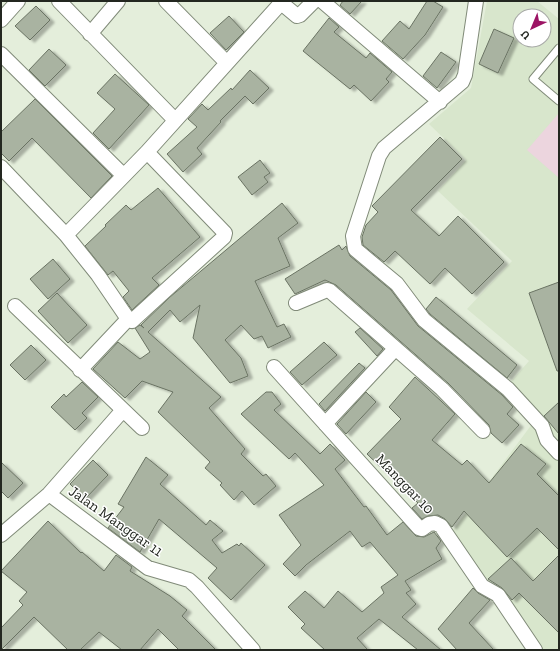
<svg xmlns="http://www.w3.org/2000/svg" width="560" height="651" viewBox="0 0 560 651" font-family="'Zilla Slab',serif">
	<defs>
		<filter id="shadow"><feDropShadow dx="4.5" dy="2.5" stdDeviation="1" flood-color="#0004"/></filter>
	</defs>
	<rect width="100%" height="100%" fill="#e4eedb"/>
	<!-- built -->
	<path fill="#d8e6cc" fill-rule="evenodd" d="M487,1H537L559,19V650H537L450,534L538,416L508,385L529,361L467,309L512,261L438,191L466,160L429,124L471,88ZM520,16H544V40H520Z"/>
	<!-- green -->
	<path fill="#ecd5de" d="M559,113V178L527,150Z"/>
	<!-- building -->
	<path fill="#a9b3a1" stroke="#6a7363" filter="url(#shadow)" d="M343,1H362L350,14L340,5Z
		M427,1H433L443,7L425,35L403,59L382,41L400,21L409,29Z
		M36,6L50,20L30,40L15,26Z
		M229,16L244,32L226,50L210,33Z
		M329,18L339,27L334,32L366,58L370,53L392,72L386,79L389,82L371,101L354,85L350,89L303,51Z
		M494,29L514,38L498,73L479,64Z
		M49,49L66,65L45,86L29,70Z
		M441,52L456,62L437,88L423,76Z
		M250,70L269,88L253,104L245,96L220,121L221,122L197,148L202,154L183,172L167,154L197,127L188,119L202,104L208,110L231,88L232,90Z
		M115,74L149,105L109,149L93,133L115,109L97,93Z
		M35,99L112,176L91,198L32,138L9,161L1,153V132Z
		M440,137L462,159L411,210L439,236L458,216L504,262L472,294L445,268L430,284L395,251L384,262L363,245L362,237L366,225L378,212L372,206Z
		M260,160L270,173L264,177L268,182L252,195L238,177Z
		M158,188L200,237L152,278L159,285L132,310L123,297L129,291L113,271L108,275L85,246L106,226L105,225L126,205L131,210Z
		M282,203L298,223L278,238L290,266L255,281L277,327L284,324L291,337L268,348L262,336L254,339L241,325L225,340L241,358L248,376L230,383L193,338L200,305L180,322L170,310L148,332L221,397L209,408L245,449L241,454L263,476L266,474L276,486L254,505L242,491L234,500L220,485L222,483L205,468L210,462L158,412L173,392L142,381L125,398L93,369L118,342L140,359L150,352L135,328L140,325L144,328L141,325L170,297Z
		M339,245L342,250L346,246L350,256L391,290L418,326L502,395L513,407L507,414L519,425L502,443L491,433L489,425L448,383L336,285L325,280L295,294L285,279Z
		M53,259L70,279L48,299L30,279Z
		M559,282V371H557L529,293Z
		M57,293L87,325L68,343L38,311Z
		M436,297L517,365L507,378L430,314L426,309Z
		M360,328L383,349L377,356L355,332Z
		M324,342L337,355L302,385L290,372Z
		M31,345L46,360L25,380L10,365Z
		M359,363L365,368L325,411L319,404Z
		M415,377L455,414L432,440L462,465L467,460L489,483L521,444L546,464L537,474L559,496V550L537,528L507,557L464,511L452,527L445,519L438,515L428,516L422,519L412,508L418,503L367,454L401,419L389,407Z
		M82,382L98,397L82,413L87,418L75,430L51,407L64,394L66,397Z
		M266,392H272L281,404L274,410L320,454L330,444L345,460L335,469L364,507L366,506L387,535L403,522L416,536L424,537L434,532L441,541L436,548L442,559L405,581L411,590L406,593L416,604L402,617L441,650H418L379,619L357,638L368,650H325L301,628L305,624L288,607L305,591L324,608L338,591L362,612L384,593L381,587L398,575L370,542L362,547L350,531L306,565L295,576L283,564L301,545L279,515L324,485L295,453L289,459L241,414Z
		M366,392L376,402L346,434L337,424Z
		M559,402V434L544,416Z
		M146,457L168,475L160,484L206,525L210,520L223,531L212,540L222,553L237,544L239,546L241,543L265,565L231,600L208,578L217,568L159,519L140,552L108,528L124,507L118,504Z
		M93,460L108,475L85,499L70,484Z
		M1,462L23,483L8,498L1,491Z
		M48,521L81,553L82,552L104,571L116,555L132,567L130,571L170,596L187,610L182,616L216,650H179L158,629L140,650H122L99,632L80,650H68L34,617L1,650V628L23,605L19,601L27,592L1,571Z
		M559,555V633L519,593L512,600L502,588L488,579L511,558L533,581Z
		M473,588L478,593L490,600L469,623L494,650H457L438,629Z"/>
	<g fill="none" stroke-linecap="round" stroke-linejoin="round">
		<!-- lane casing -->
		<g stroke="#818b79" stroke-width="9">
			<path id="lane" d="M559,48L533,79L559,101"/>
		</g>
		<!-- street casing -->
		<g stroke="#818b79" stroke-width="16">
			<path id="street" d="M59,1L174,119
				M166,1L226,62
				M279,1L297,16L300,15L314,1
				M322,1L440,102
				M476,1L465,75L462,82L384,148L379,156L353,236L355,249L397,284L424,320L508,389L542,426L547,440L559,453
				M1,20L18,1
				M90,34L118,1
				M1,54L123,175
				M1,167L66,235L98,275L128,319L132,321L224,237L225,233L147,152
				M66,235L147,152L281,3
				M296,303L327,290L330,291L442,389L483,431
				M15,306L142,428
				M274,367L419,528L422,529L429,524L435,523L441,526L482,586L498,595L535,650
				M80,370L128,319
				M325,424L395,349
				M49,494L148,568L189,580L197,587L253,650
				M1,535L49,494L123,410"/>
		</g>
		<!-- lane -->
		<use href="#lane" stroke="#fff" stroke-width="7"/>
		<!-- street -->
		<use href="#street" stroke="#fff" stroke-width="14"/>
	</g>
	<g text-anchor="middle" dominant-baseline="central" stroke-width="3" stroke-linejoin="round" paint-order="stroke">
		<!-- street labels -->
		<g font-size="15" fill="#232720" stroke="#fff">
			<text transform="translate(405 484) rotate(46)">Manggar 10</text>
			<text transform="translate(116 521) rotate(35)">Jalan Manggar 11</text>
		</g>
	</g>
	<!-- border -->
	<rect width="560" height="651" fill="none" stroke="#232720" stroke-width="4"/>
	<!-- north arrow -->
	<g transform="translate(532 28) rotate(224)"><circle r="19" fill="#ffffff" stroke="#a7a9a6"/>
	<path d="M0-3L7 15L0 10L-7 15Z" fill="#9c1364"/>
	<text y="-6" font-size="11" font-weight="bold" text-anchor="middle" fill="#232720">U</text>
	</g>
</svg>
